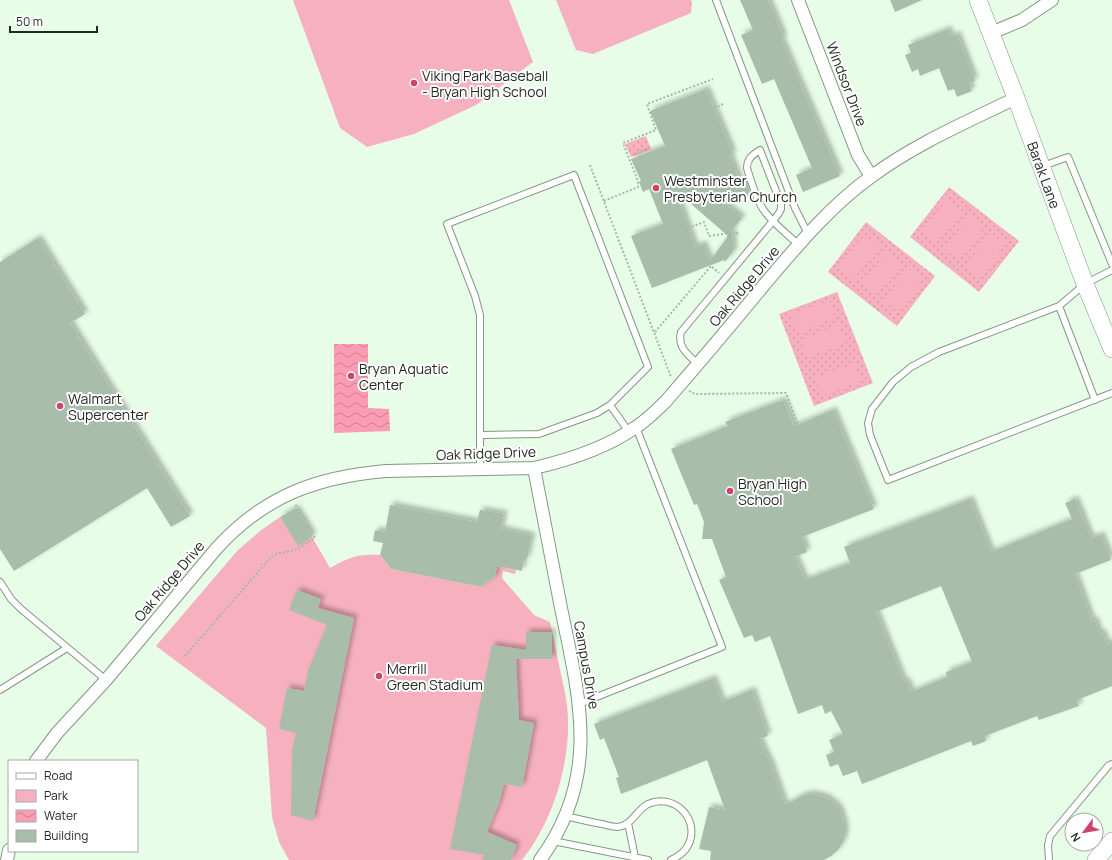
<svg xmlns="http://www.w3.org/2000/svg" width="1112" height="860" viewBox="0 0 1112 860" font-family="Manrope,sans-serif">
	<defs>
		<pattern id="green-dots" width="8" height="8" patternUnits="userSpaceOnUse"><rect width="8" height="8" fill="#f7b0c0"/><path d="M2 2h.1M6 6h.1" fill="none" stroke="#d398a5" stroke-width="1.8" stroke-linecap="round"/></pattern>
		<pattern id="water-waves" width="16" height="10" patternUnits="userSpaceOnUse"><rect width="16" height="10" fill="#fb9cb3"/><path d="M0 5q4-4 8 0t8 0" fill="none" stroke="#cb7f91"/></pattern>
		<filter id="shadow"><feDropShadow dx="3.5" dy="-3.5" stdDeviation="2" flood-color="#0004"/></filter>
	</defs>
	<rect width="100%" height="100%" fill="#e7fde8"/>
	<!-- green -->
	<path fill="url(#green-dots)" d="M646,136L651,149L631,157L625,144Z
		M949,187L1019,241L979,292L910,237Z
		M866,222L935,276L897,326L828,272Z
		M837,292L873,383L814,406L779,314Z"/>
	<!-- pitch -->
	<path fill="#f7b0c0" d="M293,0H509L533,62L476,105L414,134L367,147L340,128Z
		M556,0H691L692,3L691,13L593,54L576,50Z
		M947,199L962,210L937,243L922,232Z
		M969,216L984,227L959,260L944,249Z
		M991,233L1006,244L980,277L965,265Z
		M865,234L880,246L854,279L839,267Z
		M887,251L902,263L876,295L861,284Z
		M908,268L923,280L898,312L883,301Z
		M829,300L836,318L798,333L791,315Z
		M839,325L846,343L807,358L800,340Z
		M854,363L861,381L822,396L815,378Z
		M280,517L298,545L312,537L330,568C351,557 356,554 380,555L391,569L481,587L495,577L497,566L516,570L515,574L503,571L502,578L534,615L550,622C554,641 558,660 562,679C564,688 566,697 567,706C573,756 554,821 522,860H289L279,842L272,817L266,728L156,646L237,551L260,531Z"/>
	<!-- water -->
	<path fill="url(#water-waves)" d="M334,344H368V408L389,409L390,431L334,433Z"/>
	<!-- building -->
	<path fill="#a9beaa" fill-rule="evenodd" filter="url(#shadow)" d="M740,0H768L784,38L781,39L840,176L803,192L796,175L812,168L774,79L762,84L741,35L753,30Z
		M890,0H922L895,12Z
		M948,29L951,37L957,34L975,81L969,83L972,91L957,97L954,89L948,91L939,68L920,76L918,69L912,72L905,55L911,53L908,45Z
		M706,89L733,154L730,156L740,182L746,180L751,195L747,197L744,191L721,201L742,218L732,230L734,250L725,262L724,260L652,288L631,236L663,224L649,189L643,192L639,182L641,181L631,159L665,146L650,111ZM675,190L728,236L710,261L703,244L695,247Z
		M38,238L85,314L70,323L190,516L171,527L147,488L14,571L0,549V262Z
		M783,400L794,426L833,410L874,509L802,537L807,552L795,557L805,580L850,563L844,547L970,499L991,552L1072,519L1065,503L1075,499L1091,538L1101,535L1111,560L1075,574L1092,621L1095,620L1099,633L1102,632L1107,644L1112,642V686L1077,700L1079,706L1039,720L1037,716L985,736L986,741L973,746L971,741L862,784L857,771L843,776L838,764L830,767L826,755L834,752L829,740L843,734L831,711L825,714L822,705L798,714L770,636L755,642L752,635L744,638L719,580L726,577L712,539H702L704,522L697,504L694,505L671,449L728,426L725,422ZM941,586L972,662L946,672L947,677L911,692L907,681L904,682L876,612Z
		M390,505L477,522L480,510L504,514L501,529L532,536L527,559H524L522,571L497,566L495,577L481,587L391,569L380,555L383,543L373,541L375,530L385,532Z
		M296,508L313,536L298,546L280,517Z
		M297,590L321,599L318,608L354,618L313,821L291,815L292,751L296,733L279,729L287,688L304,691L308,671L327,625L289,610Z
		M526,632H552V659H516L519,720L534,723L522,787L504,784L499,803L487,832L517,845L511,860H482L484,855L450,849L492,645L526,650Z
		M713,678L722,702L752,690L768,736L759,739L771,765L785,805L803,795L811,794L818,795L827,798L835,804L840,810L845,826V835L843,842L838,850L831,856L824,860H710L711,851L699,849L709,807L725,810L707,760L621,794L616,778L619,777L604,738L600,740L594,724Z"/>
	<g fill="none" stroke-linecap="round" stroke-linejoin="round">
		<!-- lane casing -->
		<g stroke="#849784" stroke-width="8">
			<path id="lane" d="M716,0L795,208L808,234
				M1043,166L1068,157L1112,264
				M1112,270L1085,284L1059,306L939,352L911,367L893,382L872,409L868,423L870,435L888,480L1112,393
				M1059,306L1095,400
				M698,364C688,355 677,347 681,332L773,221L779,213L781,209V204L760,150C752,155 747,159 747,168C751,181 757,202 765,212C774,224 787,234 799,245
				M610,405L629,432
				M480,470V315L475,296L447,224L574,175L648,367L610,405L597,413L539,434L481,435
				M0,582L11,599L21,609L106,680
				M0,690L67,648
				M579,704L722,647L636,427
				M566,816C578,819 590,822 602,824C606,825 612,827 617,827C632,826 636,810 648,804C672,793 698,816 690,841C687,850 680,856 671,860
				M628,823L635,857
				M553,841L648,860
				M1049,860L1048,845L1050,836L1109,765L1112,764"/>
		</g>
		<!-- street casing -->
		<g stroke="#849784" stroke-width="14">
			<path id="street" d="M798,0L858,155L871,176
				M991,33L1022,20L1052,0
				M534,468C543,515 552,561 561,608C580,700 601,777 540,860
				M36,761L57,733L106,680L216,549C264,496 316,477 386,471L534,468C569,460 606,448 636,427C647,420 657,410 666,401C699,363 732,324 764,285C797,246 830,206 872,176C917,143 967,122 1016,98
				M7,860L9,850"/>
		</g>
		<!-- secondary casing -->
		<g stroke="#849784" stroke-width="18">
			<g id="secondary">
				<path id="s1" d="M978,0L1016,98L1085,284L1112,349"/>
				<path d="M1096,860L1112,841"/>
			</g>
		</g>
		<!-- path -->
		<path stroke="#a6b8a7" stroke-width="2" stroke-dasharray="2 2" stroke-linecap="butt" d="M714,108L723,104
			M590,165L671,377
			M604,201L638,187V181L623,143L656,130L647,104L713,79
			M688,228L704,222L709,236L736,232L738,234
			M710,260L729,254L728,233
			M655,332L711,266L719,273
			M689,391L695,394L786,393L799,428
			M185,656L271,557L276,554L295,550L315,538L295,504"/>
		<!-- lane -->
		<use href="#lane" stroke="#fff" stroke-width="6"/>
		<!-- street -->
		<use href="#street" stroke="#fff" stroke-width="12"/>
		<!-- secondary -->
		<use href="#secondary" stroke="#fff" stroke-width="17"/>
	</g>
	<!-- markers -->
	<g fill="#d04371" stroke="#fff" stroke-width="1.5">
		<circle cx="414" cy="83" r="4"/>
		<circle cx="656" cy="188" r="4"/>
		<circle cx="351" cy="376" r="4"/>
		<circle cx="60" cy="406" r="4"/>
		<circle cx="730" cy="491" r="4"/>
		<circle cx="379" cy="676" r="4"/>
	</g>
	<g text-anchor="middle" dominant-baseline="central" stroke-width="4" stroke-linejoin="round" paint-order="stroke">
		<!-- poi labels -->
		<g font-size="14" fill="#222a23" stroke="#fff" text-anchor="start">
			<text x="422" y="75">Viking Park Baseball<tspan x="422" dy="16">- Bryan High School</tspan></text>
			<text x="664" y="180">Westminster<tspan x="664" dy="16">Presbyterian Church</tspan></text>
			<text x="359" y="368">Bryan Aquatic<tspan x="359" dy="16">Center</tspan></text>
			<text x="68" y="398">Walmart<tspan x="68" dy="16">Supercenter</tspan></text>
			<text x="738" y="483">Bryan High<tspan x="738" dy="16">School</tspan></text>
			<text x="387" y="668">Merrill<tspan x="387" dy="16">Green Stadium</tspan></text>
		</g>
		<!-- street labels -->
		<g font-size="14" fill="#222a23" stroke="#fff">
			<text transform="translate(847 84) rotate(69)">Windsor Drive</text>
			<text stroke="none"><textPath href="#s1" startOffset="187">Barak Lane</textPath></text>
			<text transform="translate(744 286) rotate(-50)">Oak Ridge Drive</text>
			<text transform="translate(486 453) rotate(-2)">Oak Ridge Drive</text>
			<text transform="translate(169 581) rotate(-50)">Oak Ridge Drive</text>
			<text transform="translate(587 665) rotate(80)">Campus Drive</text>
		</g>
	</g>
	<!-- legend -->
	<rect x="8" y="760" width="130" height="92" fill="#ffffff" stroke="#a7aaa7"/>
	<rect x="16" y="773" width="20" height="6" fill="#ffffff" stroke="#a7aaa7"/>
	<text x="44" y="780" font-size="12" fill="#222a23">Road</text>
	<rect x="16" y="790" width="20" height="12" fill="#f7b0c0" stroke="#a7aaa7"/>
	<text x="44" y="800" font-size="12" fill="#222a23">Park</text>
	<rect x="16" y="810" width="20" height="12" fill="url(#water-waves)" stroke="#a7aaa7"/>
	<text x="44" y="820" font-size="12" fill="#222a23">Water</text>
	<rect x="16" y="830" width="20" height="12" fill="#a9beaa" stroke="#a7aaa7"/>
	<text x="44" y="840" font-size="12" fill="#222a23">Building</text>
	<!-- north arrow -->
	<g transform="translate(1084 832) rotate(238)"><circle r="19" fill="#ffffff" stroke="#a7aaa7"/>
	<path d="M0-3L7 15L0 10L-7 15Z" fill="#d04371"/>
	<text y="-6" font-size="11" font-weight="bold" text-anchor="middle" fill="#222a23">N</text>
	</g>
	<!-- scale -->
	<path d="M10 26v6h87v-6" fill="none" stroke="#222a23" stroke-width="2"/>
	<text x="16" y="26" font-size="12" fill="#222a23" stroke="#ffffff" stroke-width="3" paint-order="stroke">50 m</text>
</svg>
